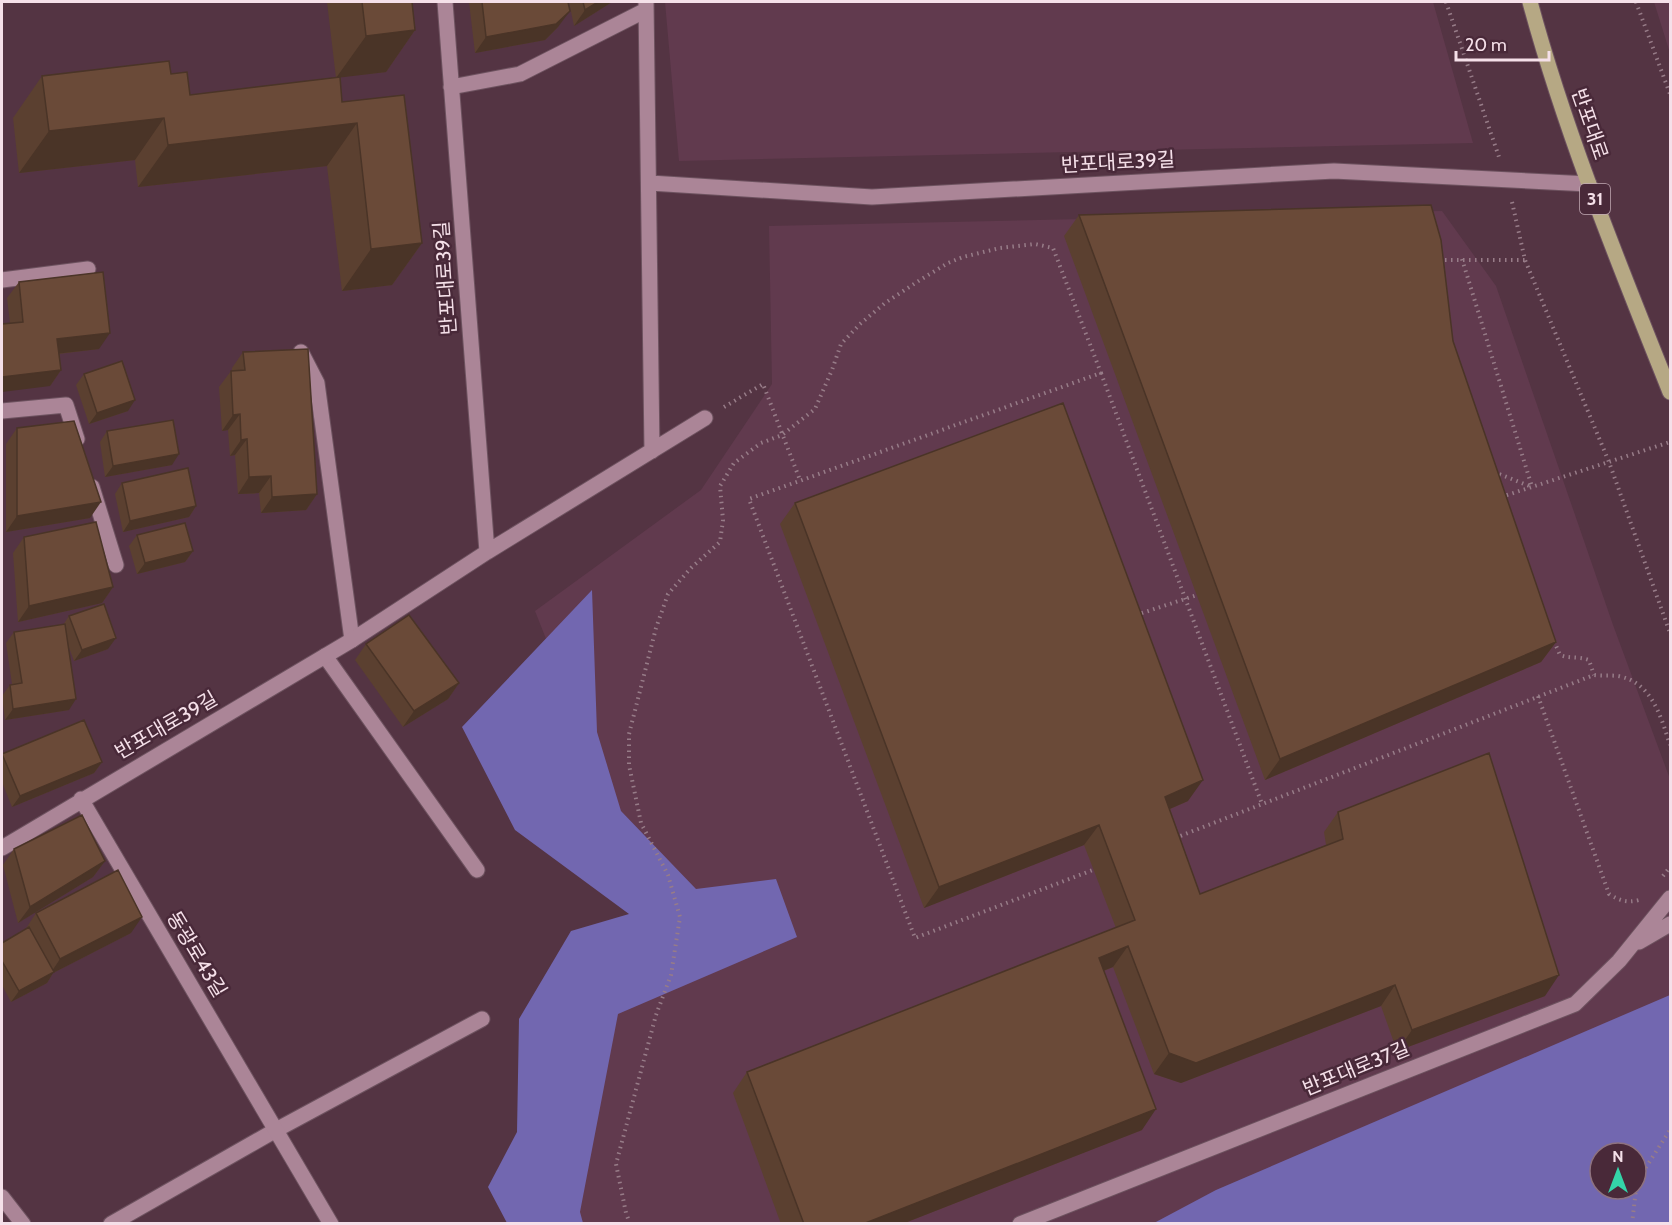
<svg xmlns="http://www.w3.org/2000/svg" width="1672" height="1225" viewBox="0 0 1672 1225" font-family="Cabin,'Noto Sans KR',sans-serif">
	<rect width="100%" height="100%" fill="#543443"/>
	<!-- built -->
	<path fill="#613a4e" d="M665,2H1433L1473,143L679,161Z
		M1654,2H1670V53Z
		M1442,211L1496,286L1613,625L1670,779V1033L1236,1223H555L568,1014L678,972L535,611L701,490L772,384L769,226Z"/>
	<!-- forest -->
	<path fill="#7267b0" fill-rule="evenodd" d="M592,590L597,732L621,811L696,889L776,879L797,937L618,1014L580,1212L583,1223H507L488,1187L517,1132L519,1019L571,931L629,914L515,830L462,727Z
		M1670,995V1223H1154L1216,1190ZM1600,1153H1636V1189H1600Z"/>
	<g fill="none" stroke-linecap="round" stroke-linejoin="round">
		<!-- lane casing -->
		<g stroke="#6d525f" stroke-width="17">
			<path id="lane" d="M2,280L88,269
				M301,352L317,383L352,640
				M2,411L66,405L77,439
				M92,487L116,565
				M325,656L477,870
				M111,1224L276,1130L482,1019"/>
		</g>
		<!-- street casing -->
		<g stroke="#6d525f" stroke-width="17">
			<path id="street" d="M445,2L487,552
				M646,2L652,451
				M451,87L520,74L646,10
				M650,183L872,197L1334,171L1589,184
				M81,799L331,1224
				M2,848L352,640L487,552L705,418
				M1639,942L1670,924
				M2,1197L23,1224
				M1020,1224L1575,1004L1619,961L1670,898"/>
		</g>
		<!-- primary casing -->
		<g stroke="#6d525f" stroke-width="17">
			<path id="primary" d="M1530,2C1566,135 1619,264 1670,392"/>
		</g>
		<!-- path -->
		<path stroke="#977c88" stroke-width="4" stroke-dasharray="1.5 4.5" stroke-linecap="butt" d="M1446,2L1499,157
			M1636,2L1670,94
			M1512,202L1525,260L1609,462L1670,633
			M1462,259L1532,487
			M1439,260H1525
			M1101,373L1262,804
			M724,407L763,384L800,480
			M1494,472L1532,487
			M1501,497L1670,442
			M1136,615L1200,594
			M1554,641L1560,655C1570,659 1578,656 1589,660L1594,675
			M1538,696L1609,894C1620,901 1627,903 1639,900
			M1175,838L1594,675C1602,676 1610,675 1618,676C1652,682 1661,717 1670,745
			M1663,876L1670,867
			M1636,1189L1637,1181L1670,1130
			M630,1224L626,1213L616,1164L656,1015L671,975L680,917L668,875L641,823L629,765V734L656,628L668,594L691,568L720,542L723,520L720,486L734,463L761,443L782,435L815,409L832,370L841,344L860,324L885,303L920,280L948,263L963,257L1000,248L1035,244L1053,248L1101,373L749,499L915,938L1098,868
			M1632,1224L1636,1189"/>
		<!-- lane -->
		<use href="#lane" stroke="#ab8597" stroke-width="15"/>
		<!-- street -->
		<use href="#street" stroke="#ab8597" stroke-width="15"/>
		<!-- primary -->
		<use href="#primary" stroke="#b6a884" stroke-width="15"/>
	</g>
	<!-- wall -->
	<path fill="#5b4030" d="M327,2H412L415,30L386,72L340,77L342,102L404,95L422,243L392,285L342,291L327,166L138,187L135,160L19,173L13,118L42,76L171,74L190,95L336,78Z
		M469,2H568L558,27L545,40L475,53Z
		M569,2H612L574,26Z
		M1079,215L1453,341L1556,642L1541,662L1265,780L1064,236Z
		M19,282L99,349L59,354L61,370L50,386L10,323L7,298Z
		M243,352L317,494L306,510L261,513L259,493L238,494L235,455L230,456L228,430L222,431L219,387L231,371H232V368Z
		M84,374L128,411L89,424L76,385Z
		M17,428L90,518L6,532V444Z
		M107,431L172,465L105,477L100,442Z
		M122,483L196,506L189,517L123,532L115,494Z
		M795,503L1188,801L1170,809L1200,894L1326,845L1324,832L1338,812L1545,996L1397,1051L1381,1006L1181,1083L1154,1074L1113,967L1104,971L1142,1130L902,1224H781L733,1093L747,1072L1116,928L1084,845L924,908L780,524Z
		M137,535L193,551L185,562L137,574L129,546Z
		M24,537L113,587L102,603L18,622L13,553Z
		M69,616L108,649L74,661L68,645L69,710L5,720L2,696L10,685L12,684L6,643L14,632L63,625Z
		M366,644L459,683L448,699L403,727L355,660Z
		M2,754L102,762L94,773L12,807L2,782Z
		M14,849L105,861L93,877L18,923L3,865Z
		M36,913L131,933L53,973L47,983L11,1002L2,985V943L25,930Z"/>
	<!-- shaded-wall -->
	<path fill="#4a3427" d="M598,2H612L574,26L585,10Z
		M570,11L558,27L545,40L475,53L486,37Z
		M415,30L386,72L336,78L366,36Z
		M164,118L135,160L19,173L49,131Z
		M357,123L327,166L138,187L168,145Z
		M422,243L392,285L342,291L371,249Z
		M110,333L99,349L46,355L57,339Z
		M61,370L50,386L2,392V377Z
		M135,400L128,411L89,424L97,413Z
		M240,414L228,430L222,431L233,415Z
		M247,439L235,455L230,456L241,440Z
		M179,454L172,465L105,477L113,466Z
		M271,476L259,493L238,494L249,477Z
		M317,494L306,510L261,513L272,497Z
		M101,502L90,518L6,532L17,516Z
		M196,506L189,517L123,532L130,521Z
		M193,551L185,562L137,574L145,563Z
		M113,587L102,603L18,622L29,606Z
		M116,638L108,649L74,661L82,650Z
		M1556,642L1541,662L1265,780L1280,759Z
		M459,683L448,699L403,727L414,711Z
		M76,699L69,710L5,720L13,709Z
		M102,762L94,773L12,807L20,796Z
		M1203,780L1188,801L1151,817L1165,797Z
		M1099,825L1084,845L924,908L939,887Z
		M105,861L93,877L18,923L30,907Z
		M142,917L131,933L53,973L47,983L11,1002L19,991L50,974L60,959Z
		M1128,946L1113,967L1084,978L1099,958Z
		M1559,975L1545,996L1397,1051L1412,1030Z
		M1395,985L1381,1006L1181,1083L1154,1074L1169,1053Z
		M1156,1109L1142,1130L902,1224H863Z"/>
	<!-- building -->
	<path fill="#6a4a38" stroke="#4a3427" stroke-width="1.5" d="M362,2H412L415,30L366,36Z
		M482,2H568L570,11L556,24L486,37Z
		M583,2H598L585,10Z
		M169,61L171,74L187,72L190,95L340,77L342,102L404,95L422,243L371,249L357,123L168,145L164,118L49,131L42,76Z
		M1431,205L1441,240L1453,341L1556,642L1280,759L1079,215Z
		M103,272L110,333L57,339L61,370L2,377V324L23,322L19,282Z
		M308,349L317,494L272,497L271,476L249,477L247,439L241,440L240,414L233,415L231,371L245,370L243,352Z
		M122,361L135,400L97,413L84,374Z
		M1063,403L1203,780L1165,797L1200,894L1343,839L1338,812L1489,753L1559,975L1412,1030L1395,985L1196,1063L1169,1053L1128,946L1099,958L1156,1109L863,1224H804L747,1072L1135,920L1099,825L939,887L795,503Z
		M173,420L179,454L113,466L107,431Z
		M74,421L101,502L17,516V428Z
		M188,468L196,506L130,521L122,483Z
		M96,522L113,587L29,606L24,537Z
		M185,523L193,551L145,563L137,535Z
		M104,604L116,638L82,650L69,616Z
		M409,615L459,683L414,711L366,644Z
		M65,624L76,699L13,709L10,685L22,683L14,632Z
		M84,720L102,762L20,796L2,754Z
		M82,815L105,861L30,907L14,849Z
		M118,870L142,917L60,959L36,913Z
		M29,927L54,972L19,991L2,961V943Z"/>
	<g text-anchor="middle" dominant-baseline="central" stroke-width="5" stroke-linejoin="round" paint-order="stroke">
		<!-- shield labels -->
		<rect fill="#492939" stroke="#c1a9b4" stroke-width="1.5" x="1580" y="184" width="30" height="30" rx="4.5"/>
		<g font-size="18" font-weight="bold" fill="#f5e0e9">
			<text x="1595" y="199">31</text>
		</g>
		<!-- street labels -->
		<g font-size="20" fill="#f5e0e9" stroke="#492939">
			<text transform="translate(1590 124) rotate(71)">반포대로</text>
			<text transform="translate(1118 162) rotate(-3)">반포대로39길</text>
			<text transform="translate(445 278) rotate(-94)">반포대로39길</text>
			<text transform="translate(166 725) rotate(-30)">반포대로39길</text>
			<text transform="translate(197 954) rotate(59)">동광로43길</text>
			<text transform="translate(1356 1068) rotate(-22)">반포대로37길</text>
		</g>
	</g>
	<!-- border -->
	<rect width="1672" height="1225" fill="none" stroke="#f5e0e9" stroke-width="6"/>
	<!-- north arrow -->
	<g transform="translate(1618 1171)"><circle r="28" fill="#492939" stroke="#8e727f" stroke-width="1.5"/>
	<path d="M0-4.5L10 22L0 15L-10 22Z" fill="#34d4a8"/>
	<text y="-9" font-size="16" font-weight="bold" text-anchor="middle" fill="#f5e0e9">N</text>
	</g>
	<!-- scale -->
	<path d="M1456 51v9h93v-9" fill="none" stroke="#f5e0e9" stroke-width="3"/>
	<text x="1465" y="51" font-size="18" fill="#f5e0e9" stroke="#492939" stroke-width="4.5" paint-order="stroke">20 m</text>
</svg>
